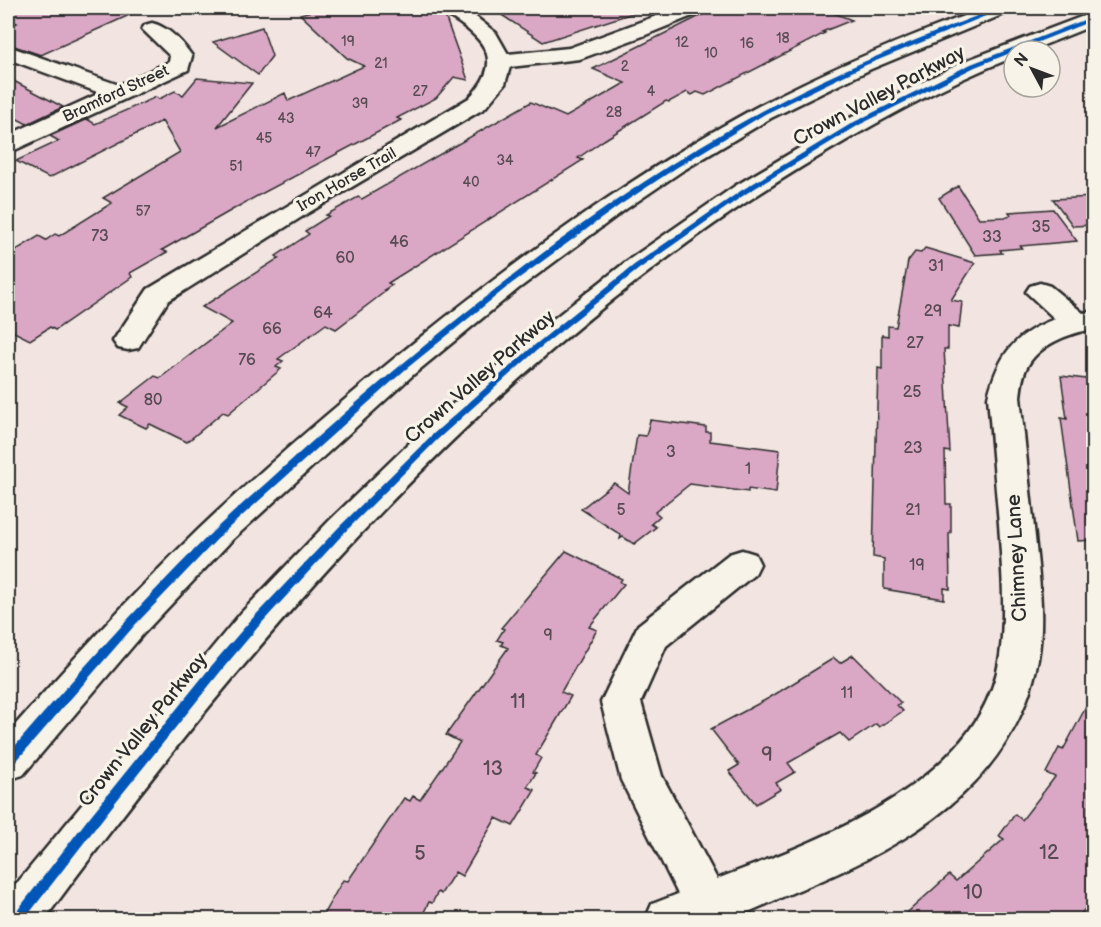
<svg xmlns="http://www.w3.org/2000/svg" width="1101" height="927" viewBox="0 0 1101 927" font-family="'Balsamiq Sans',sans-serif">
	<rect width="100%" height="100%" fill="#f1e4e1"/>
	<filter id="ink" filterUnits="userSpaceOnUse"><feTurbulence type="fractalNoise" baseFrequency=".0167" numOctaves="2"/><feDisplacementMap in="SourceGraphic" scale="12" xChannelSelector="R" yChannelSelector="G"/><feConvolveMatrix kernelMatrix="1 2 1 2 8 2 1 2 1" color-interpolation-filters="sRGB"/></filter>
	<g filter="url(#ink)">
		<!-- building -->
		<path fill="#daa8c5" stroke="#2b2b2b" stroke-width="1.5" d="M8,8H145L41,55L8,44V27L17,23L8,19Z
			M322,8H438L445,16L468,80L454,77L436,98L397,118L401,120L246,202L162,250L167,252L130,273L132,277L55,330L50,327L30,340L8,329V255L39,236L46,240L55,234L59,236L112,203L103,198L180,152L162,121L49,178L16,161L59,141L50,136L87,119L95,124L156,97L159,99L175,91L183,95L197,78L252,83L217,127L285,93L288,101L364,66L347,58L300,14Z
			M491,8H632L633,13L543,42Z
			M716,8H821L852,20L822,32L825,33L705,95L697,92L692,95L687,92L669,102L666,101L604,140L578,158L583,160L388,283L392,285L384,290L386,291L336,329L326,324L278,359L283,361L276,367L281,369L228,414L223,412L187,442L150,424L146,428L119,415L128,407L120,403L155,376L160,378L232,323L202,307L279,258L276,256L309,234L305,231L329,216L326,215L358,197L362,199L531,102L566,117L625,83L593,69Z
			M262,27L272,56L258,75L213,42Z
			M8,78L63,107L27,124L8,114Z
			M958,186L979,218L1008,217L1011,215L1009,212L1053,209L1077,241L1020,246L1022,248L1000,250L1002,253L975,255L939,198Z
			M1094,197V225L1073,226L1053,199Z
			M925,248L975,263L951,300L962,302L959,328L948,326V349H944L950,452L945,451L946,504H951V533L949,534L950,589L944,588V599L884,589V559L873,557L878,368L882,369V335L888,336V326L896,327L908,261L915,252L921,253Z
			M1061,376L1094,380V540L1078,541L1061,418L1067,419Z
			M650,420L706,427V432H710V441L780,450L776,493L748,489V492L690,484L655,512L660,516L651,524L656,527L634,544L623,537L620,539L621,535L581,509L614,483L628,493L637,435L646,436Z
			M566,551L622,579L620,582L624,584L589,627L597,630L561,692L571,696L536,755L541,758L533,772L536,773L527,787L535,790L513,826L496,818L462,876L455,872L441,894L438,892L432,903L429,902L420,920H320L343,880L348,881L404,798L410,801L413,796L420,800L460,742L446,735L508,648L501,645L503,642L497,640L504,629L501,628Z
			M853,655L901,703L897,705L903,711L879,727L876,724L849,742L840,733L788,763L795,772L776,783L781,789L756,804L729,771L739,765L711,729L769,698L834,658L840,663Z
			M1094,692V896L1077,920H899L949,875L956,881L1004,839L999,836L1015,814L1022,820L1055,777L1046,773L1059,748L1063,750Z"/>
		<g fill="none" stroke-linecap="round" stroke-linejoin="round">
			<!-- street casing -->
			<g stroke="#2b2b2b" stroke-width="5">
				<path id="street" d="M440,8H463L467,10L496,33L508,54L569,48L678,8H705L702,12L643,36L580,59L510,67L505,84L485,108L308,213L168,301L138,348L128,350L118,348L113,341L148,289L469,98C496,69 495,49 462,25C455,19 445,16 440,8Z
					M152,23C169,27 182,42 192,56L188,70L17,149L8,151V135L100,93L8,59V46L119,85L169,62L170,56L142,29L145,25Z
					M1040,283L1050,286L1083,313L1094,311V329C1069,333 1037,345 1026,369C1022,378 1021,388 1020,397C1025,444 1030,490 1035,537C1039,577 1045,619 1038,659C1015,785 904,848 794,892C772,901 750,913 727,919C710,923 665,920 645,920L652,904L678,894L621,780L601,702L638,625L729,554L742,550L755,554L760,564L755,574L666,646L641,702L662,776L717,879C820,840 983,782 1000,656C1006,611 1002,569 999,524C995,482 992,439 988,397C998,356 1015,333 1055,319L1026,292L1030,286Z"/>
			</g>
			<!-- primary casing -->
			<g stroke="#2b2b2b" stroke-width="5">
				<path id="primary" d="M985,8H1012L1009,12L871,69L771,118L682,171L626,209L518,289L414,374L232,540L144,633L23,775L8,780V733C69,664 131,595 198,530C267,464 342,401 417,340C523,255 634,174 753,109C827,69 906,37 985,8Z
					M1094,12V25L1029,51H1014V57C940,86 871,125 803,166C494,355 257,631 44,920H8V894L241,613L330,520L424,429L523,343L627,261L735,186L848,119L965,61Z"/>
			</g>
			<!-- street -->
			<use href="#street" fill="#f7f3e8" fill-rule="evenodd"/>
			<!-- primary -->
			<use href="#primary" fill="#f7f3e8" fill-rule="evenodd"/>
			<!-- cycleway casing -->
			<g stroke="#f7f3e8" stroke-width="4">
				<path id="cycleway" d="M998,8H1005L866,65L765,114L676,168L620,205L511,284L406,369L223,533L135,625L12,766L8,767V754C71,681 135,609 203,541C230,514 259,490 287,464C348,409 410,356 475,305C565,234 660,166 762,111C838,70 918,38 998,8Z
					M1094,16V20L975,67L859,125L747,193L639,269L536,351L438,439L345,532L258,627L225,666L114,804L24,920H10L87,820L217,659L250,621L339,527L432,435L531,348L634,265L742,190L854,122L971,64Z"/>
			</g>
			<!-- cycleway -->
			<use href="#cycleway" fill="#0057b8" fill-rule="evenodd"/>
		</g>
	</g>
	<g text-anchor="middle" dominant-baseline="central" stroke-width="6" stroke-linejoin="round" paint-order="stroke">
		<!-- far-number labels -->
		<g font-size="14" fill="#574a52">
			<text x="783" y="38">18</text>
			<text x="348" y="41">19</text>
			<text x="682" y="42">12</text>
			<text x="747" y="43">16</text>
			<text x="711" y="53">10</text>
			<text x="381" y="63">21</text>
			<text x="625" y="66">2</text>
			<text x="420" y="91">27</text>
			<text x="651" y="91">4</text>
			<text x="360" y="103">39</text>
			<text x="614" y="112">28</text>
			<text x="286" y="118">43</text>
			<text x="264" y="138">45</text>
			<text x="313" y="152">47</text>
			<text x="505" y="160">34</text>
			<text x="236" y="166">51</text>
			<text x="471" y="182">40</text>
			<text x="143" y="211">57</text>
		</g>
		<!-- far-street labels -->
		<g font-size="16" fill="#2b2b2b" stroke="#f7f3e8">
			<text transform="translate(116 94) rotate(-25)">Bramford Street</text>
			<text transform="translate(347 180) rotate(-30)">Iron Horse Trail</text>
		</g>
		<!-- number labels -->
		<g font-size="16" fill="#574a52">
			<text x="1041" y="227">35</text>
			<text x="100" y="236">73</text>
			<text x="992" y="237">33</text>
			<text x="399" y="242">46</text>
			<text x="345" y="258">60</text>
			<text x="936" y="266">31</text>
			<text x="933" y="311">29</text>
			<text x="323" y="313">64</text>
			<text x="272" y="329">66</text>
			<text x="915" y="343">27</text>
			<text x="247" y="360">76</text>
			<text x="912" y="392">25</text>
			<text x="153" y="400">80</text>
			<text x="913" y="448">23</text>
			<text x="671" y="452">3</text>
			<text x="748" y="469">1</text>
			<text x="621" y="510">5</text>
			<text x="913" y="510">21</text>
			<text x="917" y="565">19</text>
			<text x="548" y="635">9</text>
			<text x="847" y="693">11</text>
		</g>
		<!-- street labels -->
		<g font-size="20" fill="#2b2b2b" stroke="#f7f3e8">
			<text transform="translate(879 96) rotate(-28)">Crown Valley Parkway</text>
			<text transform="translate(480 377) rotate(-41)">Crown Valley Parkway</text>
			<text transform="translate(1017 558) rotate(-93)">Chimney Lane</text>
			<text transform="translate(143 730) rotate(-51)">Crown Valley Parkway</text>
		</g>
		<!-- near-number labels -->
		<g font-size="20" fill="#574a52">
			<text x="518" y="702">11</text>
			<text x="767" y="755">9</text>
			<text x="493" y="769">13</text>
			<text x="1049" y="853">12</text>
			<text x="420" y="854">5</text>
			<text x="973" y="893">10</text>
		</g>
	</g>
	<!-- margin -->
	<rect width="1101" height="927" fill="none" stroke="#f7f3e8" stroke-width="30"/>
	<rect x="15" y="15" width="1071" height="897" fill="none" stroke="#2b2b2b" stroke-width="2" filter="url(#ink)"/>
	<!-- north arrow -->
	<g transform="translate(1032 69) rotate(311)"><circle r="28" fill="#f7f3e8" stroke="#a5a39c" stroke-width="1.5"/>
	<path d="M0-4.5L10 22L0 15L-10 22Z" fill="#2b2b2b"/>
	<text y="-9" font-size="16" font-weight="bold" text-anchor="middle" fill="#2b2b2b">N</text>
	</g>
</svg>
